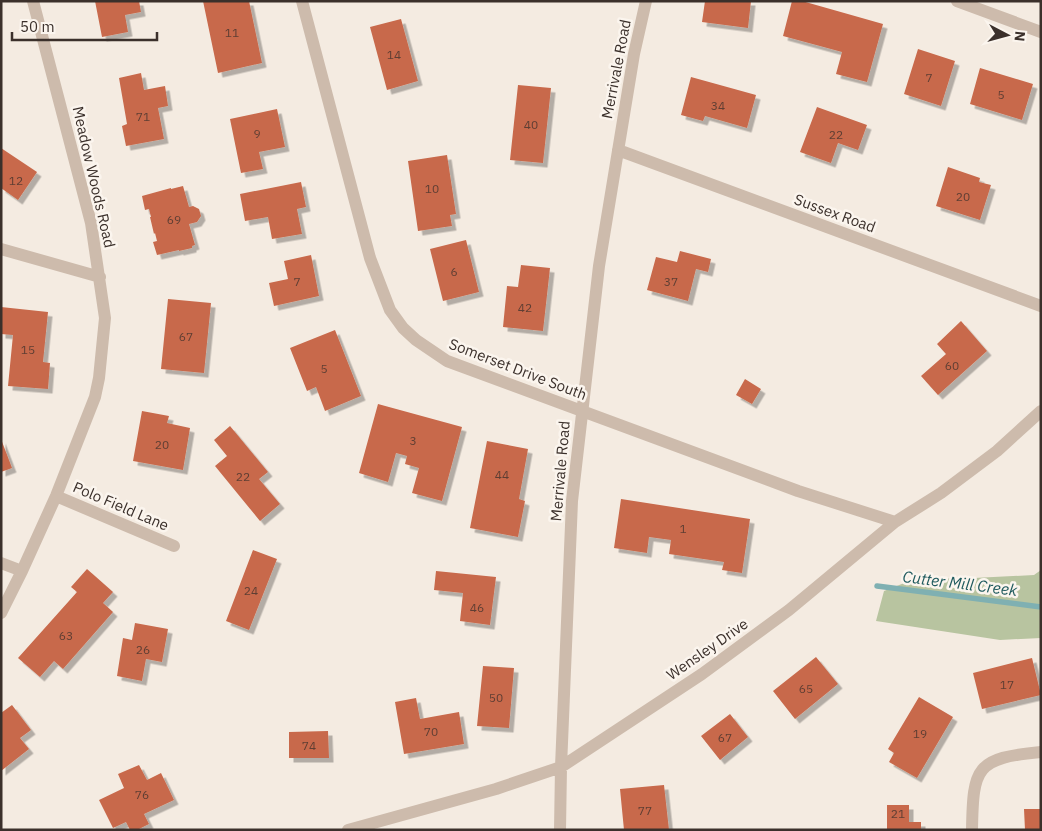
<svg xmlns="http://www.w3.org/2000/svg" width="1042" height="831" viewBox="0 0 1042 831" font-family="'IBM Plex Sans',sans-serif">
	<defs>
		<filter id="shadow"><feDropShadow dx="4.5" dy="4.5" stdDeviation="0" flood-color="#0004"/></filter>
	</defs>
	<rect width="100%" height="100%" fill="#f4ebe1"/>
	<!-- green -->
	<path fill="#b8c4a0" d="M1041,570V638L1000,640L876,621L884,591L922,576L954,579L1034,575Z"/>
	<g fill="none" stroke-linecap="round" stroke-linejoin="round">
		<!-- stream -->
		<path stroke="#7fb0b2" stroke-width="5.5" d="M877,586L1041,607"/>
	</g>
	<!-- building -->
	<path fill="#c8694b" filter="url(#shadow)" d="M95,1H139L141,12L125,15L128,32L102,37Z
		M203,1H249L262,63L218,73Z
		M705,1H751L748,28L702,22Z
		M792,1H802L883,24L867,82L836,74L842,52L783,36Z
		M401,19L418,81L387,90L370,27Z
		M918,49L955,61L941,106L904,94Z
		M980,68L1033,84L1022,120L970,104Z
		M141,73L144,90L165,86L168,106L158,108L164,139L126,146L122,126L127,124L119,78Z
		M691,77L756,95L747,128L705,116L703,121L681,115Z
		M518,85L551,88L543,163L510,160Z
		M817,107L867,125L858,150L838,143L831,163L800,152Z
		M277,109L285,147L259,152L263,169L241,173L230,119Z
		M1,148L37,172L18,200L1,188Z
		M447,155L456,214L450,215L452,226L418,231L408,161Z
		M948,167L980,178L979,182L991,185L980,220L936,206Z
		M301,182L306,207L297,209L302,234L272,239L268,217L245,221L240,194Z
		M183,186L189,207L193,206L199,209L201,216L197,222L189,224L195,245L192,246V248L179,251V250L157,255L153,242L157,241L155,233L154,234L150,217H151L149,209L145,210L142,196L171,188V189Z
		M466,240L479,292L443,301L430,249Z
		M680,251L711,259L708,272L696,269L688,301L647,290L656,257L677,262Z
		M311,255L319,296L274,306L269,283L288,279L284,261Z
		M521,265L550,268L543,331L503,327L507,286L518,287Z
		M168,299L211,303L204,373L161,369Z
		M1,307L48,312L43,362L50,363L48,389L8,386L13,335L1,334Z
		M961,321L987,351L938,395L921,376L946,354L937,344Z
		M335,330L361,396L325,411L316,387L307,391L290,348Z
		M745,379L761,389L752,404L736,395Z
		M378,404L462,427L442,501L412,493L419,468L405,464L407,456L396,453L388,482L359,473Z
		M142,411L169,416L167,423L190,428L183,470L133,461Z
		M230,426L268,472L259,479L280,504L260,521L215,466L227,456L214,440Z
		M1,439L12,468L1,472Z
		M487,441L528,449L519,499L525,501L518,537L470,528Z
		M621,499L750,519L742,573L722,570L724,562L669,554L671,540L649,537L647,553L614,548Z
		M253,550L277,559L249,630L226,621Z
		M87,569L113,592L103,603L113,612L63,669L54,661L40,677L18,658L77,592L71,587Z
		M436,571L496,577L490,625L460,621L463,593L434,590Z
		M135,623L168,629L162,662L146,659L142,681L117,676L123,638L132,640Z
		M816,657L838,684L795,719L773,691Z
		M1032,658L1041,695L982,709L973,673Z
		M483,666L514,668L509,728L477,726Z
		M919,697L953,717L917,778L889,762L894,753L888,749Z
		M416,698L420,719L459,712L464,744L404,754L395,702Z
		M12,705L31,730L20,738L29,749L1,771V713Z
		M730,714L748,737L720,760L701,736Z
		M328,731L329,758H289V732Z
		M139,765L147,780L161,773L174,800L144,814L149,824L137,830H130L126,822L113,828L99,800L124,788L118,774Z
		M664,785L669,830H624L620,789Z
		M887,805H909V822H921V830H887Z
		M1024,809H1041V830H1025Z"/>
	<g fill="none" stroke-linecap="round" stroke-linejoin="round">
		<!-- minor -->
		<path stroke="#cdbbac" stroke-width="12" d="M302,1L370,258L390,310L403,328L416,340L447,361L798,491L895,522
			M957,1L1041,32
			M618,150L1041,306
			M1,249L100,277
			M56,496L174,546
			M1,563L22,571
			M1,613L22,571L56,496L95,397L99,378L105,318L91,223L33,1
			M348,830L496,789L561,767L702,674L789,610L895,522L941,493L997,451L1041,411
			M560,830L561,767L572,501L599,266L634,54L646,1
			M972,830C973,767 976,758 1041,752"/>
	</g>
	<g text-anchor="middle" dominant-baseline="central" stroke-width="5" stroke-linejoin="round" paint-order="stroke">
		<!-- number labels -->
		<g font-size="12" fill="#5e3e33">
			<text x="232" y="32">11</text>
			<text x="394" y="54">14</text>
			<text x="929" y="77">7</text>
			<text x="1001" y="94">5</text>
			<text x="718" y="105">34</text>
			<text x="143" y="116">71</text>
			<text x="531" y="124">40</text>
			<text x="257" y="133">9</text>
			<text x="836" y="134">22</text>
			<text x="16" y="180">12</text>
			<text x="432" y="188">10</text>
			<text x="963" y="196">20</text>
			<text x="174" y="219">69</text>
			<text x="454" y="271">6</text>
			<text x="297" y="281">7</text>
			<text x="671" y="281">37</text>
			<text x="525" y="307">42</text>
			<text x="186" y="336">67</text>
			<text x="28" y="349">15</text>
			<text x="952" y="365">60</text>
			<text x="324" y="368">5</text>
			<text x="413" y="440">3</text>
			<text x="162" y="444">20</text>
			<text x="502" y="474">44</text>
			<text x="243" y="476">22</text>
			<text x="683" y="528">1</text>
			<text x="251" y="590">24</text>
			<text x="477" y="607">46</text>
			<text x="66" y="635">63</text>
			<text x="143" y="649">26</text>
			<text x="1007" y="684">17</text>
			<text x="806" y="688">65</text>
			<text x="496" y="697">50</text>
			<text x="431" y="731">70</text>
			<text x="920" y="733">19</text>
			<text x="725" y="737">67</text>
			<text x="309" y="745">74</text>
			<text x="142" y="794">76</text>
			<text x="645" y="810">77</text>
			<text x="898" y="813">21</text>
		</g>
		<!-- street labels -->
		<g font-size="15" fill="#3b302b" stroke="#fbf5ee">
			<text transform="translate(616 69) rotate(-79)">Merrivale Road</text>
			<text transform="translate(94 177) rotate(77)">Meadow Woods Road</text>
			<text transform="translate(835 213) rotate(20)">Sussex Road</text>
			<text transform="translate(518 369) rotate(21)">Somerset Drive South</text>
			<text transform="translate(560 471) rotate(-85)">Merrivale Road</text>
			<text transform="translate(121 506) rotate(23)">Polo Field Lane</text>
			<text transform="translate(707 649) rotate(-35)">Wensley Drive</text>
		</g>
		<!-- water labels -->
		<g font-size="16" font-style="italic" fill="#1f5a5e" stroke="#fbf5ee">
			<text transform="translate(960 583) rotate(7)">Cutter Mill Creek</text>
		</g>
	</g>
	<!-- border -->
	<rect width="1042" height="831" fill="none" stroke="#3b302b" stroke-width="5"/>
	<!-- north arrow -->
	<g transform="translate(1007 35) rotate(96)" stroke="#fbf5ee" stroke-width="4" paint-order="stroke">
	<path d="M0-4L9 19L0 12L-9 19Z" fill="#3b302b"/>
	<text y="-8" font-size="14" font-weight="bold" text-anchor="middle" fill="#3b302b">N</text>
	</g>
	<!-- scale -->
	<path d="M12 32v8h145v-8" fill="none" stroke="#3b302b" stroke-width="2.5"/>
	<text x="20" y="32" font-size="15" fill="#3b302b" stroke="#fbf5ee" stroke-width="4" paint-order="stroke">50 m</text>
</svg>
